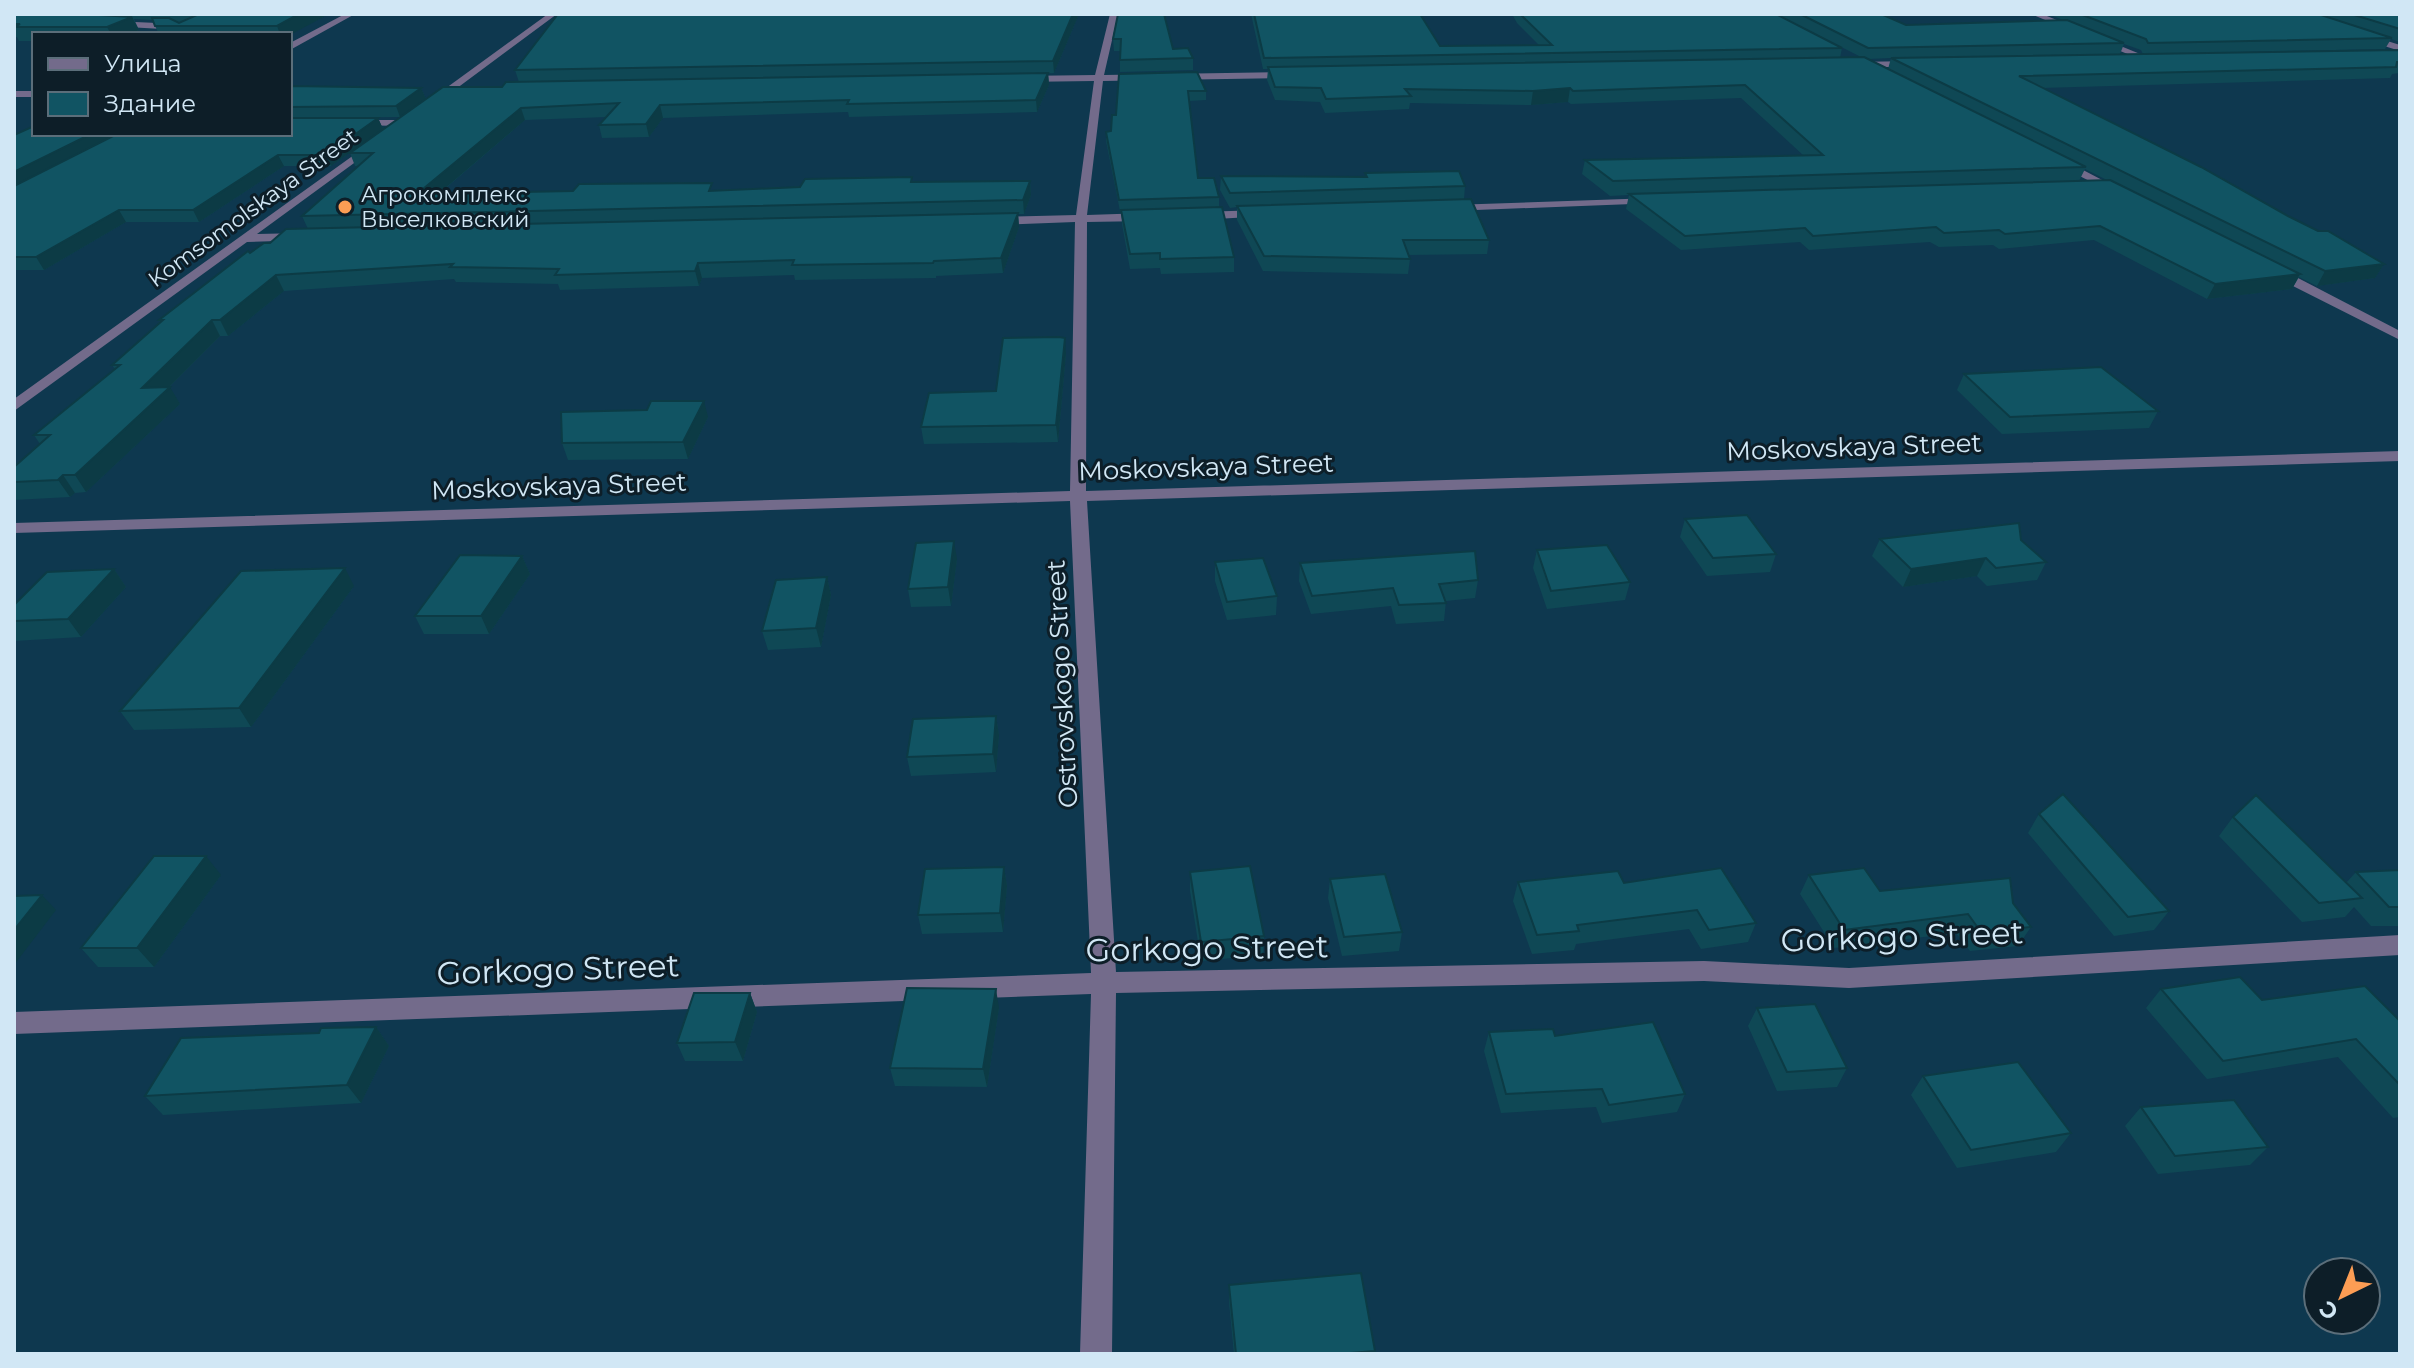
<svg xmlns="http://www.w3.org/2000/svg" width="2414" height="1368" viewBox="0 0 2414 1368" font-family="Montserrat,sans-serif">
	<rect width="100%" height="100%" fill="#0e384f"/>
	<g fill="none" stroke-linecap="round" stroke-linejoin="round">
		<!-- minor -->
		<path fill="#736b8b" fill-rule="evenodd" d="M345,14H355L290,50V43Z
			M548,14H557L437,103H431V99Z
			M1110,14H1118L1104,75L1292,72L1297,75L1292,78L1103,81L1087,215L1147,213L1153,217L1147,221L1087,222L1086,491L2400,451V461L1087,501L1116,972L1704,961L1849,968L2400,935V955L1849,988L1704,981L1116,993L1112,1354H1080L1091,994L14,1034V1012L1091,973L1070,501L14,533V523L1070,491L1075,222L995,225L989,221L995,217L1076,215L1094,81L1020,82L1015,79L1020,76L1095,75Z
			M2031,14H2042L2150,58L2142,60Z
			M112,21L180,24L184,27L180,30L109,26Z
			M2362,33L2400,45V51L2359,38Z
			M1852,62L1916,61L1921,64L1916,67H1849Z
			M14,91H34V97H14Z
			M354,120H402L407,123L402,126L350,125L349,123Z
			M372,142L377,145L376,147L257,234L303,233L309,237L307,240L247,242L14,411V399Z
			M2056,160H2064L2127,193L2117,195L2056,164Z
			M1654,198L1660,201L1658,203L1451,211L1445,208L1451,205Z
			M1263,210L1267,212V216L1199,220L1193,216L1199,212Z
			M2269,268H2279L2400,331V340L2269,274Z"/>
	</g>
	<!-- wall -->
	<path fill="#0f4855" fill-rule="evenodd" d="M14,14H329L290,34H159L152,20L134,19L139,30L128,34H34V41H19L17,37H14Z
		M558,14H1079L1054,73L983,74L1048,73L1049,85L1037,112L849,117L848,112L663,118L649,137L602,138L599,125L607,117L525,120L439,194L714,190L913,182L1030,181L1031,195L1024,214H1018L1019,227L1003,273L936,276V278L795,280L794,275L702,278L699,286L560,290L558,284L456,282L454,279L284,291L228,336H220L169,387L180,404L86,492L75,493L70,497L14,500V467L40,444L34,435L115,369L112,365L160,322L159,320L250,253L270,243L308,229L302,216L358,166H355L350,153L502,87L519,82L515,70Z
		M1118,14L1173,49L1193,58V70L1120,72V51H1114L1113,39Z
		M1251,14H1420L1440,46L1539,45L1517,23L1512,14H1881L1906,25L2063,20L2048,14H2400V42L2391,39L2385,49L2143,54L2141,50L2124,44L2120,54L1990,57L2400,50V73L2392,74L2390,78L2041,88L2201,167L2288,216L2318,231H2328L2384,264L2375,278L2317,286L2299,277L2292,289L2207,299L2094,240L1999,249L1993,245L1939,247L1930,242L1809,250L1800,242L1681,250L1626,209L1629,195L1610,196L1582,174L1585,160L1803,155L1741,98L1571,104L1568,102L1531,105L1410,103L1409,109L1325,113L1320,102L1275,100L1267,80L1268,69H1263ZM1786,19L1861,57L1840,58L1842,48ZM1891,58L1888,69L1868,59ZM2085,169L2107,180L2079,181Z
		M1119,74L1206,91V100L1189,101L1198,178L1219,197V207L1234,257V272L1161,274L1160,268L1130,269L1122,224L1121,211H1120L1106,141V132L1111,131L1116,115Z
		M290,86L421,88L426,99L400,117L299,118H378L383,129L331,166H284L199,222H126L44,270H14V135L290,134Z
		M1365,173L1465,186L1464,199L1489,240L1487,254L1408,255L1410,259L1408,274L1263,271L1237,220V207L1230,208L1220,190L1221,176L1365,177Z
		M1066,354L1058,442L924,444L921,427L996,391Z
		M1964,374L2158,411L2149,428L2002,434L1957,390Z
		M708,417L688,459L568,460L562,443Z
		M1685,519L1776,554L1770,572L1707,576L1680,537Z
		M1880,539L2021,540L2046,562L2037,580L1987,586L1977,576L1903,587L1872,556Z
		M1537,550L1630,582L1625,600L1547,609L1533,568Z
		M522,556L530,574L489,634H424L415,616Z
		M957,559L951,606L911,607L908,589Z
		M1215,562L1277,596L1276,615L1227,620L1215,581Z
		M1300,563L1478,580L1475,598L1446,601L1444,621L1396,624L1391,606L1311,614L1299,581Z
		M114,569L126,587L81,637L14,641V605Z
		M827,577L831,595L821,647L768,650L762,631Z
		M354,586L251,727L134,730L120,711Z
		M996,716L999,735L996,772L911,776L907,757Z
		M2039,814L2169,911L2154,930L2114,936L2028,833Z
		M2233,817L2346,883L2356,872L2400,870V926H2371L2354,907L2345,917L2302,922L2219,836Z
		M1004,867L1007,886L1003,932L922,934L918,915Z
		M1190,872L1264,936L1263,955L1201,961L1190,891Z
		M221,875L154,967H98L81,948Z
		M1809,875L1880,891L2013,903L2031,927L2018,946L1970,951L1956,933L1834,948L1800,894Z
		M1330,879L1402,932L1399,951L1342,956L1328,898Z
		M1518,882L1624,883L1756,923L1748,942L1701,949L1689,929L1576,944L1574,950L1532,954L1513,901Z
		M2161,989L2262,1000L2400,1021V1117L2393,1118L2338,1057L2207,1079L2146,1008Z
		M750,993L757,1012L743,1061H685L677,1043Z
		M999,1008L987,1087L895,1086L890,1068Z
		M1757,1008L1847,1068L1837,1087L1777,1091L1748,1026Z
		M376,1027L389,1046L361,1103L163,1115L145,1096L319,1033Z
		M1489,1032L1555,1036L1685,1094L1677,1112L1602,1123L1596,1107L1501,1113L1484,1051Z
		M1923,1076L2071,1133L2056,1152L1957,1168L1911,1095Z
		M2141,1107L2268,1147L2250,1165L2158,1174L2125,1126Z
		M1229,1285L1375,1351L1374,1354H1234L1229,1302Z"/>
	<!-- shaded-wall -->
	<path fill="#0c3b45" d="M299,14H329L290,35L280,34L277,26Z
		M1073,14H1079L1054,73L1053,61Z
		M132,17L139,30L128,34H111L107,27Z
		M1048,73L1049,85L1037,112L1036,100Z
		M421,88L426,99L400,117L396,106Z
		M1570,88L1568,102L1531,105L1533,91Z
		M660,105L663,118L649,137L646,124Z
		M521,108L525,120L422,208L417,194Z
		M378,118L383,129L331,166L326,155Z
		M91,134H119L14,188V172Z
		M278,155L284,166L199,222L193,210Z
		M1030,181L1031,195L1024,214L1023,200Z
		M119,210L126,222L44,270L36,257Z
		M1018,213L1019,227L1003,273L1001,258Z
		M698,263L702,278L699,286L695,271Z
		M2384,264L2375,278L2317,286L2325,271Z
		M2300,274L2292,289L2207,299L2215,284Z
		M276,275L284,291L228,336L220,320Z
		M212,320L220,336L159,397L170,387L180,404L86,492L75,475L142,388Z
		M1065,338L1066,354L1058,442L1056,425Z
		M704,401L708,417L688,459L683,442Z
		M63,475L75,493L70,497L58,480Z
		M954,541L957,559L951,606L948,587Z
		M522,556L530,574L489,634L481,616Z
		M1986,558L1977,576L1903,587L1911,569Z
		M345,568L354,586L251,727L239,708Z
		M114,569L126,587L81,637L68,619Z
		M827,577L831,595L821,647L816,628Z
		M996,716L999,735L996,772L993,754Z
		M206,856L221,875L154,967L137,948Z
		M1004,867L1007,886L1003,932L1000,913Z
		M42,895L56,910L14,965V930Z
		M996,989L999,1008L987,1087L983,1069Z
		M750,993L757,1012L743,1061L735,1042Z
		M376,1027L389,1046L361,1103L347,1085Z"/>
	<!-- building -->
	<path fill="#115463" stroke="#0c3b45" stroke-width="2" d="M14,14H83L132,17L107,27H14L20,24H14Z
		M199,14H299L277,26H155L152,18H169L179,23Z
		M558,14H1073L1053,61L515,70Z
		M1118,14H1164L1173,49L1188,48L1193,58L1120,60L1121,39H1113Z
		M1254,14H1420L1440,46L1552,45L1520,14H1776L1842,48L1264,58Z
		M1800,14H1881L1906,25L2067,20L2124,43L1868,48Z
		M2080,14H2318L2392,38L2148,43L2146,39Z
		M2351,14H2400V29Z
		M2400,50V62H2397L2396,67L2019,76L2201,167L2288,216L2318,231H2328L2384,264L2325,271L1891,58Z
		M1864,57L2086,167L1613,181L1585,160L1823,155L1745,85L1573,91L1570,88L1533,91L1405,89L1411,96L1326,99L1321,88L1275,87L1268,67Z
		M1197,72L1206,91H1188L1198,178H1214L1219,197L1119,200L1106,132L1111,131L1112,115H1116L1119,74Z
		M1048,73L1036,100L847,104L849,100L660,105L646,124L599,125L619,103L521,108L417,194L573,191L579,184L712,183L709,191L800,187L805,179L912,177L911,182L1030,181L1023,200L302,216L373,153H350L443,87H502L506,82Z
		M290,86L421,88L396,106L290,107Z
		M290,118H378L326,155H278L193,210H119L36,257H14V186L117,134H290Z
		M34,126V134H91L14,172V135Z
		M1459,171L1465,186L1230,193L1221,176L1367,177L1365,173Z
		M2110,180L2300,274L2215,284L2100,226L2005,234L1999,230L1944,233L1936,227L1813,236L1805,228L1685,236L1629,194Z
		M1471,199L1489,240H1403L1410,259L1264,256L1237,206Z
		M1222,207L1234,257L1160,259V253L1130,254L1121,210Z
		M1018,213L1001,258L934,261L933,263L792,265L794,260L698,263L695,271L555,275L559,269L450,267L453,264L276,275L220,320H212L142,388L170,387L75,475H63L58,480L14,482V467L50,435H34L120,365H112L163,320H159L248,251L250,253L264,243H270L286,229Z
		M1059,337L1065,338L1056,425L921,427L929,393L996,391L1003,338Z
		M2101,367L2158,411L2010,417L1964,374Z
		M651,401H704L683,442L562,443L561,412L647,410Z
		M1747,515L1776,554L1713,558L1685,519Z
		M2019,523L2021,540L2046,562L1996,568L1986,558L1911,569L1880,539Z
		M954,541L948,587L908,589L916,543Z
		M1607,545L1630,582L1551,591L1537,550Z
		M1475,551L1478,580L1439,584L1446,603L1399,605L1393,588L1312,596L1300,563Z
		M460,555L522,556L481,616H415Z
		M1263,558L1277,596L1227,602L1215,562Z
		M345,568L239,708L120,711L241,571Z
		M114,569L68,619L14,621V605L47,572Z
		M827,577L816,628L762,631L776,580Z
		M996,716L993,754L907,757L913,719Z
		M2063,794L2169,911L2128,917L2039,814Z
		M2256,795L2362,898L2319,903L2233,817Z
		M154,856H206L137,948H81Z
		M1250,866L1264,936L1201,942L1190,872Z
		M1004,867L1000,913L918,915L925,869Z
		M1721,868L1756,923L1709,930L1697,910L1577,925L1579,931L1537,935L1518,882L1618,871L1624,883Z
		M1864,868L1880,891L2010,878L2013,903L2031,927L1981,932L1968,914L1844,930L1809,875Z
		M2400,870V907H2389L2356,872Z
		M1385,874L1402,932L1344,937L1330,879Z
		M42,895L14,930V896Z
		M2240,977L2262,1000L2365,986L2400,1021V1085L2356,1039L2223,1061L2161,989Z
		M907,988L996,989L983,1069L890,1068Z
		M694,993H750L735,1042L677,1043Z
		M1815,1004L1847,1068L1787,1072L1757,1008Z
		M1653,1022L1685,1094L1609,1105L1602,1089L1506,1094L1489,1032L1553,1029L1555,1036Z
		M376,1027L347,1085L145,1096L181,1038L319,1033L321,1028Z
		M2018,1062L2071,1133L1971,1150L1923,1076Z
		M2234,1100L2268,1147L2175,1156L2141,1107Z
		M1361,1273L1375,1351L1337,1354H1236L1229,1285Z"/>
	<!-- markers -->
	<circle fill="#fc9d54" stroke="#0d1e28" stroke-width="3" cx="345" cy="207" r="8"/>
	<g text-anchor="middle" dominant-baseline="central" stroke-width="6" stroke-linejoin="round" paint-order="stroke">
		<!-- far-poi labels -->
		<g font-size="22" fill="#d1e7f5" stroke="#0d1e28" text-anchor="start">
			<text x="361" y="194">Агрокомплекс<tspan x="361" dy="25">Выселковский</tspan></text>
		</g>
		<!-- far-street labels -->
		<g font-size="22" fill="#d1e7f5" stroke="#0d1e28">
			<text transform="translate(253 208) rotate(-36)">Komsomolskaya Street</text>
		</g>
		<!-- street labels -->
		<g font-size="26" fill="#d1e7f5" stroke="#0d1e28">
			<text transform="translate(1854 447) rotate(-2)">Moskovskaya Street</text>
			<text transform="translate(1206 467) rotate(-2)">Moskovskaya Street</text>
			<text transform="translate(559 486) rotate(-2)">Moskovskaya Street</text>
			<text transform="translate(1062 684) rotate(-93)">Ostrovskogo Street</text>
		</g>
		<!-- near-street labels -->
		<g font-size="32" fill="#d1e7f5" stroke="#0d1e28">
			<text transform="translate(1902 936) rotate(-2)">Gorkogo Street</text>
			<text transform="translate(1207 948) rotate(-1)">Gorkogo Street</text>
			<text transform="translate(558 969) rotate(-2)">Gorkogo Street</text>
		</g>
	</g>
	<!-- border -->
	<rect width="2414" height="1368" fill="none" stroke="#d1e7f5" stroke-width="32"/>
	<!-- legend -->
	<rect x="32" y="32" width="260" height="104" fill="#0d1e28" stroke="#5b6e7a" stroke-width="2"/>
	<rect x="48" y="58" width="40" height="12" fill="#736b8b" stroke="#5b6e7a" stroke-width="2"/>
	<text x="104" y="72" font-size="24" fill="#d1e7f5">Улица</text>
	<rect x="48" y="92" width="40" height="24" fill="#115463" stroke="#5b6e7a" stroke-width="2"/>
	<text x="104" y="112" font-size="24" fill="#d1e7f5">Здание</text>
	<!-- north arrow -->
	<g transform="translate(2342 1296) rotate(223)"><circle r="38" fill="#0d1e28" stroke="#5b6e7a" stroke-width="2"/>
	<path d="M0-6L14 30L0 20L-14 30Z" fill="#fc9d54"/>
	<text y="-12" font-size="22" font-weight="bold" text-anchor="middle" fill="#d1e7f5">С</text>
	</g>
</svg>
